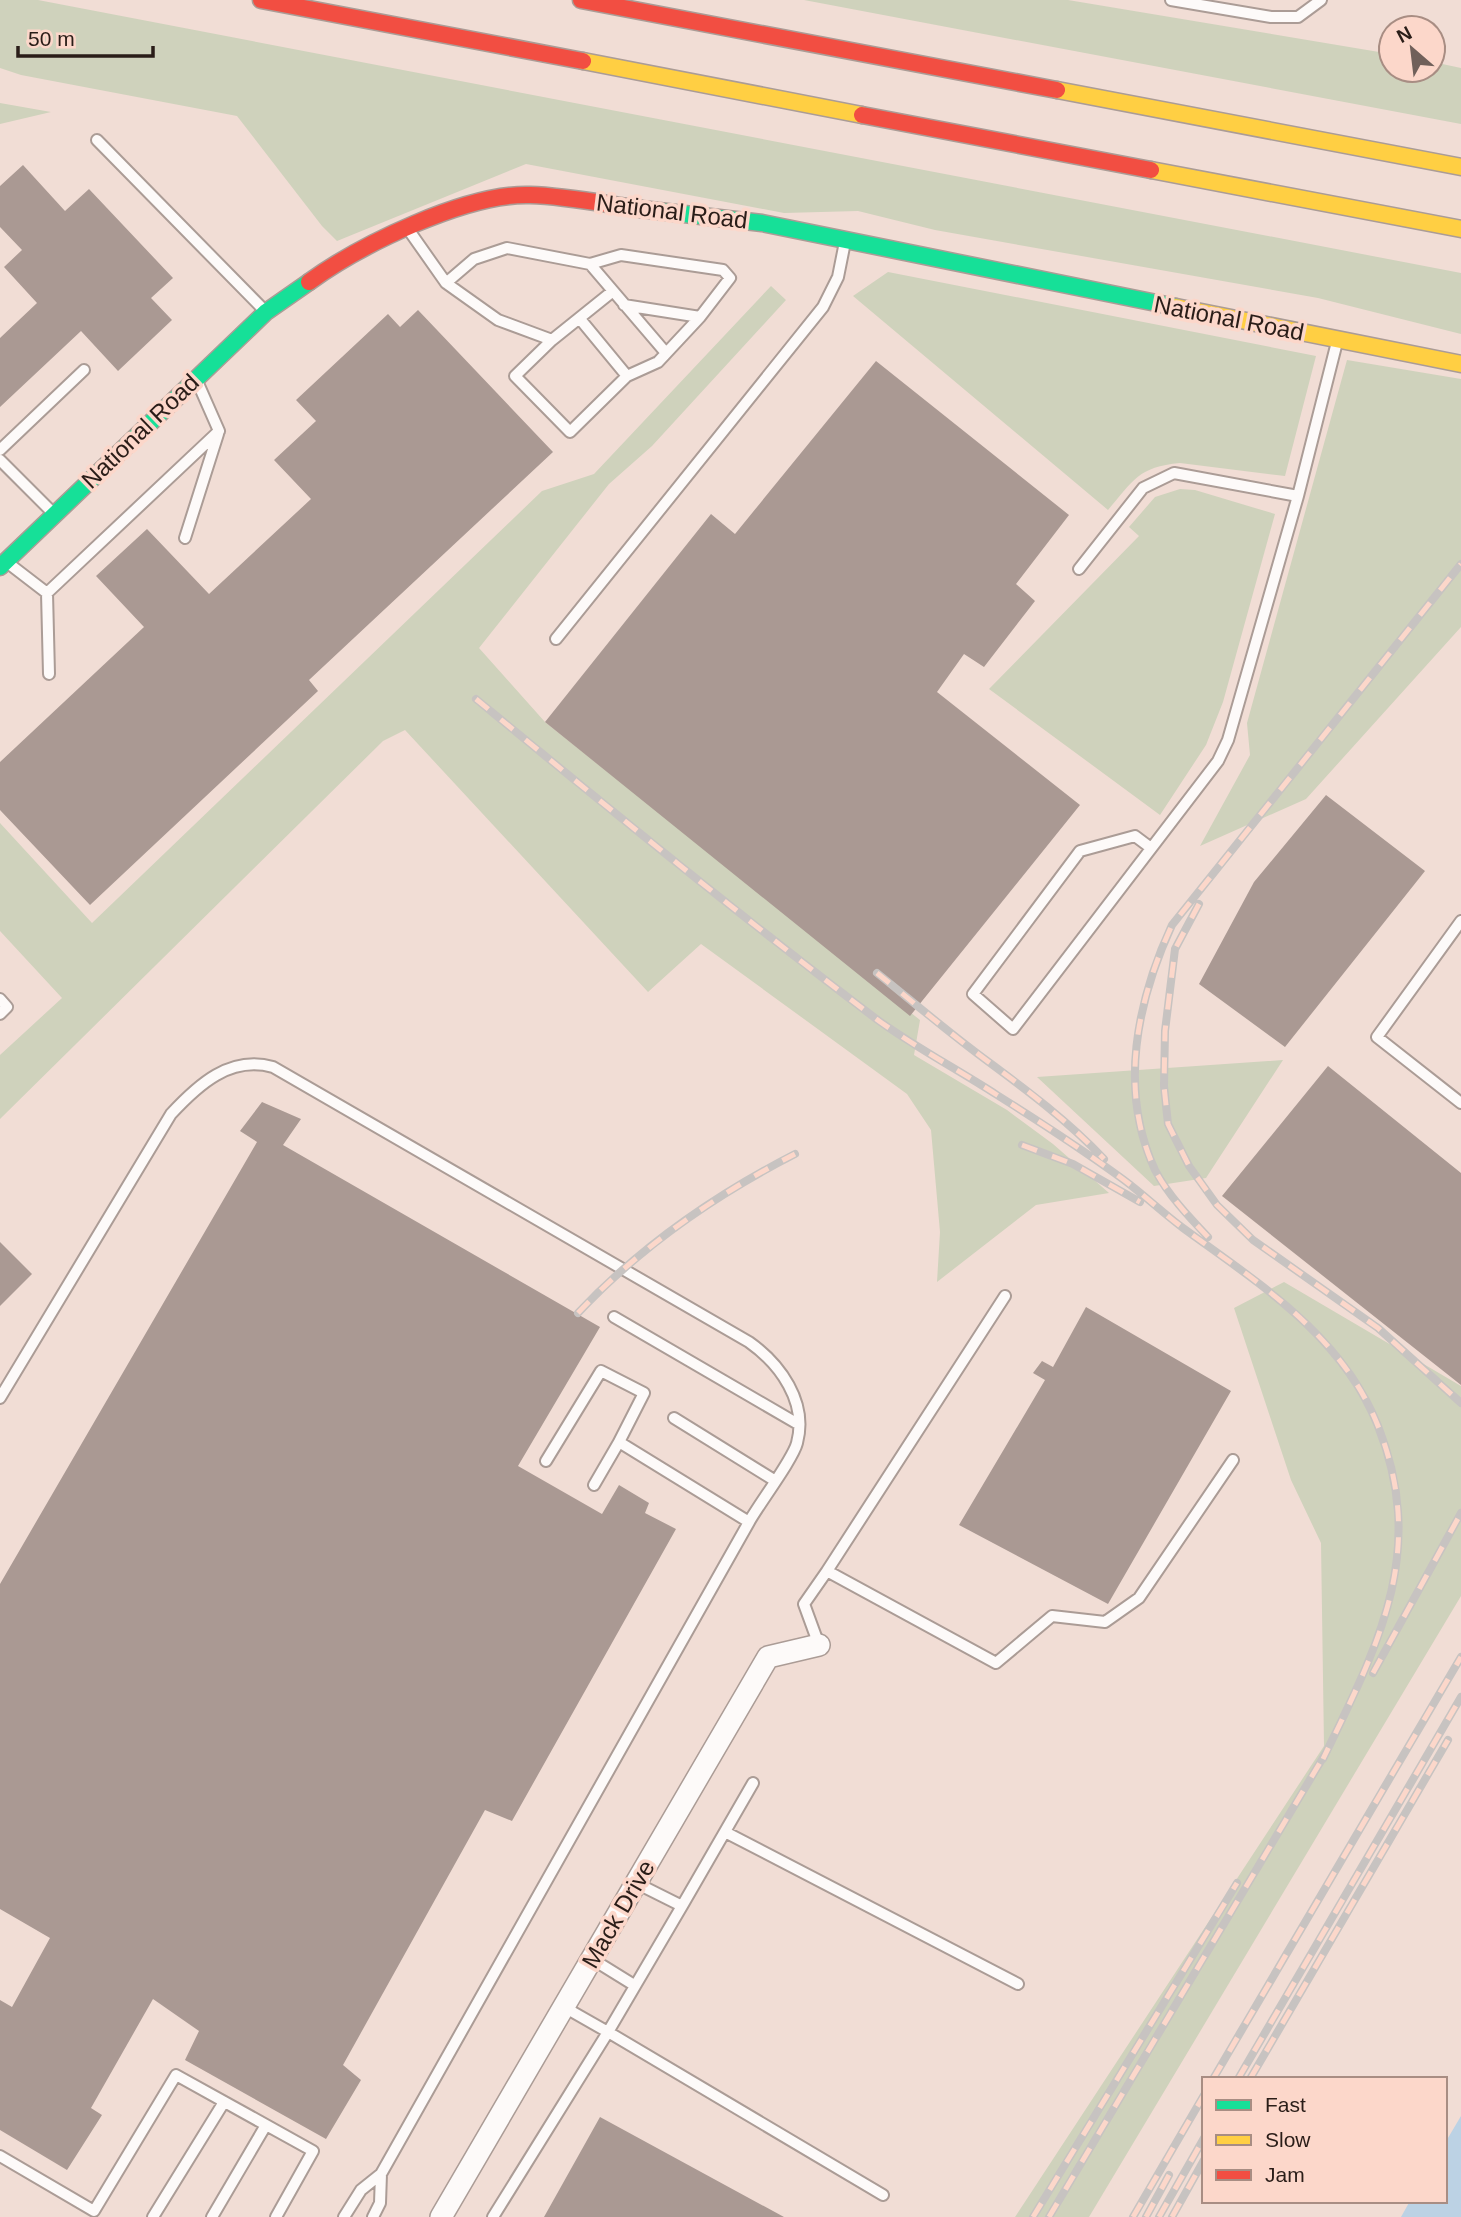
<svg xmlns="http://www.w3.org/2000/svg" width="1461" height="2217" viewBox="0 0 1461 2217" font-family="Helvetica,sans-serif">
	<rect width="100%" height="100%" fill="#f1ddd5"/>
	<!-- green -->
	<path fill="#cfd2bc" d="M0,0H38L1461,273V334L1318,298L935,230L858,211L784,213L526,164L337,241L322,226L237,116L21,75L0,68Z
		M804,0H1068L1391,54V70H1433V62L1461,68V124Z
		M0,103L51,112L0,124Z
		M888,272L1316,356L1285,476L1180,463C1138,467 1134,480 1108,510L853,296Z
		M771,286L786,300L652,446L609,484L479,648L545,722L920,1020L914,1055L1007,1110L1053,1144L1109,1193L1036,1205L937,1282L940,1232L931,1130L907,1094L701,944L648,992L405,730L383,741L0,1119V1055L62,998L0,931V823L92,923L542,491L594,474Z
		M1347,360L1461,379V627L1306,799L1200,846L1250,755L1247,723Z
		M1180,489L1195,490L1275,514L1223,702L1206,745L1160,815L989,689L1139,536L1129,527L1155,497Z
		M1283,1060L1206,1178L1154,1186L1037,1077Z
		M1284,1282L1461,1386V1596L1089,2217H1015L1324,1746L1321,1543L1291,1480L1234,1308Z"/>
	<!-- water -->
	<path fill="#bcd2e4" d="M1461,2116V2217H1401L1410,2201H1445V2143Z"/>
	<!-- building -->
	<path fill="#aa9993" d="M23,165L65,211L89,189L173,278L151,298L172,320L118,371L81,331L0,407V338L37,303L4,267L22,250L0,227V186Z
		M418,310L553,452L309,680L318,691L90,905L0,810V762L144,627L96,576L147,529L209,594L311,499L274,460L316,421L296,400L388,314L400,327Z
		M876,361L1069,515L1016,584L1035,601L984,667L964,654L937,692L1080,805L910,1016L545,722L711,514L735,534Z
		M1326,795L1425,871L1285,1047L1199,984L1254,882Z
		M1328,1066L1461,1173V1385L1222,1196Z
		M262,1102L301,1119L283,1145L600,1327L518,1466L602,1514L619,1485L649,1503L645,1513L676,1529L512,1821L485,1810L343,2065L361,2080L326,2139L185,2060L199,2031L153,1999L91,2108L102,2115L67,2170L0,2130V2000L12,2007L50,1938L0,1909V1584L257,1142L240,1131Z
		M0,1242L32,1274L0,1306Z
		M1086,1307L1231,1391L1108,1604L959,1525L1045,1380L1033,1373L1042,1361L1053,1367Z
		M600,2117L784,2217H544Z"/>
	<g fill="none" stroke-linecap="round" stroke-linejoin="round">
		<!-- lane casing -->
		<g stroke="#ab9c96" stroke-width="14">
			<path id="lane" d="M1171,0L1271,17H1298L1321,0
				M97,140L264,310
				M408,229L446,283L474,259L507,248L590,264L621,255L723,270L730,278L700,317L658,362L627,376L570,432L515,376L552,340L498,320L446,283
				M590,264L666,353
				M624,305L700,317
				M580,319L627,376
				M552,340L613,291
				M0,450L84,370
				M0,460L54,514
				M185,538L218,434
				M8,563L47,593L49,674
				M1079,569L1143,488L1174,473L1298,496
				M47,593L219,431L197,381
				M556,639L823,307L838,277L845,242
				M1151,848L1135,836L1080,851L973,994L1013,1029L1218,761L1228,740L1298,496L1337,342
				M1461,921L1377,1037L1461,1103
				M0,999L7,1007L0,1014
				M614,1317L798,1424
				M0,1398L171,1114C198,1085 230,1055 273,1067L749,1342C780,1364 808,1402 797,1443C793,1459 759,1504 749,1522L381,2174L380,2203L373,2217
				M674,1418L774,1480
				M546,1461L601,1371L644,1393L619,1442L749,1522
				M594,1485L619,1442
				M827,1571L1005,1296
				M819,1645L804,1604L827,1571L996,1663L1052,1616L1105,1622L1139,1598L1233,1460
				M725,1832L1018,1984
				M636,1883L682,1906L608,2032L883,2195
				M682,1906L753,1783
				M592,1959L634,1985
				M0,2156L94,2211L176,2075L313,2151L276,2217
				M153,2217L224,2102
				M212,2217L266,2125
				M344,2217L361,2190L381,2174
				M493,2217L608,2032L564,2007"/>
		</g>
		<!-- street casing -->
		<g stroke="#ab9c96" stroke-width="24">
			<path id="street" d="M441,2217L768,1657L819,1645"/>
		</g>
		<!-- fast casing -->
		<g stroke="#ab9c96" stroke-width="19">
			<path id="fast" d="M641,209L762,223L1176,307
				M0,567L266,312L309,282"/>
		</g>
		<!-- slow casing -->
		<g stroke="#ab9c96" stroke-width="19">
			<path id="slow" d="M583,61L862,115
				M1057,90L1461,167
				M1151,170L1461,229
				M1176,307L1461,364"/>
		</g>
		<!-- jam casing -->
		<g stroke="#ab9c96" stroke-width="19">
			<path id="jam" d="M261,0L583,61
				M581,0L1057,90
				M862,115L1151,170
				M309,282C360,245 466,193 530,195C567,196 605,204 641,209"/>
		</g>
		<!-- lane -->
		<use href="#lane" stroke="#fdfaf9" stroke-width="10"/>
		<!-- street -->
		<use href="#street" stroke="#fdfaf9" stroke-width="21"/>
		<!-- fast -->
		<use href="#fast" stroke="#16e098" stroke-width="16"/>
		<!-- slow -->
		<use href="#slow" stroke="#ffcf43" stroke-width="16"/>
		<!-- jam -->
		<use href="#jam" stroke="#f24e42" stroke-width="16"/>
		<!-- rail casing -->
		<g stroke="#c7c3c1" stroke-width="8">
			<path id="rail" d="M476,699C607,807 739,915 875,1018C913,1046 957,1069 997,1095C1040,1122 1083,1150 1124,1180C1144,1195 1163,1213 1183,1228C1258,1283 1342,1335 1378,1426C1428,1553 1378,1645 1323,1759
				M1199,904L1175,949L1165,1031L1164,1086L1168,1124L1189,1166L1217,1205L1253,1240L1378,1328L1461,1403
				M877,973C913,1002 948,1032 986,1060C1028,1091 1068,1121 1104,1159
				M1022,1145L1073,1164L1140,1202
				M1208,1237C1189,1217 1168,1195 1155,1170C1118,1090 1137,1001 1172,925L1461,564
				M578,1313C639,1248 717,1194 795,1154
				M1373,1673L1461,1513
				M1213,2079L1461,1657
				M1238,2079L1461,1697
				M1250,2079L1448,1740
				M1033,2217L1237,1883
				M1049,2217L1327,1751
				M1133,2217L1204,2095
				M1146,2217L1169,2175
				M1159,2217L1204,2138
				M1172,2217L1204,2160"/>
		</g>
		<!-- rail -->
		<use href="#rail" stroke="#fcd7ca" stroke-width="5" stroke-dasharray="16" stroke-linecap="butt"/>
	</g>
	<g text-anchor="middle" dominant-baseline="central" stroke-width="7" stroke-linejoin="round" paint-order="stroke">
		<!-- street labels -->
		<g font-size="24" fill="#2a1d18" stroke="#fcd7ca">
			<text transform="translate(672 211) rotate(7)">National Road</text>
			<text transform="translate(1229 318) rotate(11)">National Road</text>
			<text transform="translate(140 431) rotate(-44)">National Road</text>
			<text transform="translate(618 1914) rotate(-60)">Mack Drive</text>
		</g>
	</g>
	<!-- legend -->
	<rect x="1202" y="2077" width="245" height="126" fill="#fcd7ca" stroke="#a88d83" stroke-width="2"/>
	<rect x="1216" y="2100" width="35" height="10" fill="#16e098" stroke="#a88d83" stroke-width="2"/>
	<text x="1265" y="2112" font-size="21" fill="#2a1d18">Fast</text>
	<rect x="1216" y="2135" width="35" height="10" fill="#ffcf43" stroke="#a88d83" stroke-width="2"/>
	<text x="1265" y="2147" font-size="21" fill="#2a1d18">Slow</text>
	<rect x="1216" y="2170" width="35" height="10" fill="#f24e42" stroke="#a88d83" stroke-width="2"/>
	<text x="1265" y="2182" font-size="21" fill="#2a1d18">Jam</text>
	<!-- north arrow -->
	<g transform="translate(1412 49) rotate(332)"><circle r="33" fill="#fcd7ca" stroke="#a88d83" stroke-width="2"/>
	<path d="M0-5L12 26L0 18L-12 26Z" fill="#70605a"/>
	<text y="-10" font-size="19" font-weight="bold" text-anchor="middle" fill="#2a1d18">N</text>
	</g>
	<!-- scale -->
	<path d="M18 46v10h135v-10" fill="none" stroke="#2a1d18" stroke-width="3.5"/>
	<text x="28" y="46" font-size="21" fill="#2a1d18" stroke="#fcd7ca" stroke-width="5" paint-order="stroke">50 m</text>
</svg>
